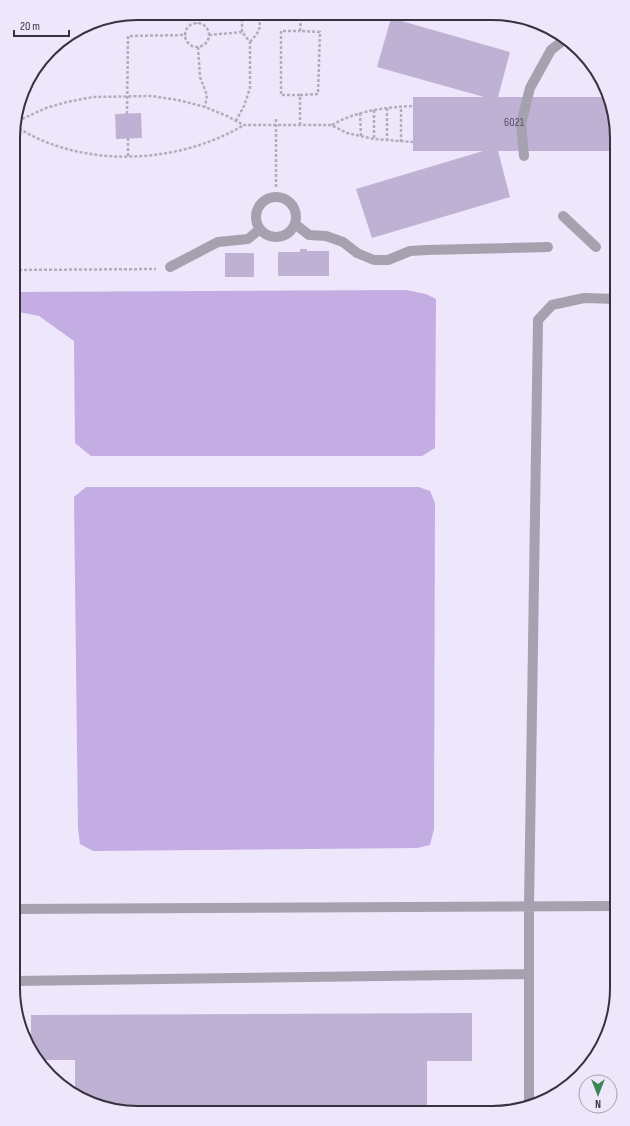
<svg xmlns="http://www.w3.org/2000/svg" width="630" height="1126" viewBox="0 0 630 1126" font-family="'Sofia Sans Condensed',sans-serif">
	<rect width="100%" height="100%" fill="#eee6fb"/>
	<!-- water -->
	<path fill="#c3ade2" d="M406,290L426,294L436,299L435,448L422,456H91L75,443L74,341L39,316L14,311V292Z
		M86,487H419L430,491L435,503L434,829L430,845L417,848L93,851L80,844L78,829L74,497Z"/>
	<!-- building -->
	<path fill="#bfb1d3" d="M391,18L510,52L498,97H610L617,138V151H498L510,197L372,238L356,189L483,151H413V97H484L377,67Z
		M141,113L142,138L116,139L115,114Z
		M300,249H307V251H329V276H278V252H300Z
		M225,253H254V277H225Z
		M615,316H617V819H615Z
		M472,1013V1061H427V1113L121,1112L90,1103L75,1094V1060H41L31,1045V1015Z"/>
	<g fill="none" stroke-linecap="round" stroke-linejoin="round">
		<!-- path -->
		<path stroke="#b3acbf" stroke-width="2.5" stroke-dasharray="3 2" stroke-linecap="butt" d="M197,13V24
			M185 35a12 12 0 1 1 24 0a12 12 0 1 1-24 0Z
			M209,35L242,32
			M250,42C259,32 263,27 257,14
			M198,47L200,77L207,95L205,107
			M300,95H281V31H300
			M387,108V141
			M374,110V139
			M360,113L361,136
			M127,114L128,36L186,35
			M276,119V189
			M236,121L244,106L250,88V42L242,32V14
			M300,125V95L318,94L320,32L300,31L301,14
			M332,125C356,111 385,107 413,106
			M15,126L22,119L46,108L67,102L93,97L152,96L178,100L205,107L227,116L244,125H331L347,133L374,139L413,142
			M15,126C81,169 177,165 244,125
			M128,138V156
			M401,142V107
			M14,270L156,269"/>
		<!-- service -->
		<path stroke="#a6a1af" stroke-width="10" d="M524,156L521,124L530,88L551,50L565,39
			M256 217a20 20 0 1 1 40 0a20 20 0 1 1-40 0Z
			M563,216L596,247
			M295,224L309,235L326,236L343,242L357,253L374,260H388L410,251L427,250L548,247
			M170,267L218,242L248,239L260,229
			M13,909L617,906
			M13,981L529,974
			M529,1107V906L538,320L552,305L584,298L617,299"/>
	</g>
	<g text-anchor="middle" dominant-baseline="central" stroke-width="3" stroke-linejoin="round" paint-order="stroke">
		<!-- number labels -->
		<g font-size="12" fill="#595264">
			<text x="514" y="122">6021</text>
		</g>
	</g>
	<!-- crop -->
	<path d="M0 0H630V1126H0ZM138 20H492A118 118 0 0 1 610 138V988A118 118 0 0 1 492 1106H138A118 118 0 0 1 20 988V138A118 118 0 0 1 138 20Z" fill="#eee6fb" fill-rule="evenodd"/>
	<path fill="none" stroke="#37323f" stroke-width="2" d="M138 20H492A118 118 0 0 1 610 138V988A118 118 0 0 1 492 1106H138A118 118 0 0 1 20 988V138A118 118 0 0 1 138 20Z"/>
	<!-- north arrow -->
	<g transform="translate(598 1094) rotate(180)"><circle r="19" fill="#eee6fb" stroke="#a59eb0"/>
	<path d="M0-3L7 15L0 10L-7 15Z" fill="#398656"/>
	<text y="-6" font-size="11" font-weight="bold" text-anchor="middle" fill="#37323f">N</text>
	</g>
	<!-- scale -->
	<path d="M14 30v6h55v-6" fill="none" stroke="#37323f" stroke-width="2"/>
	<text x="20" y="30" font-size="12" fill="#37323f" stroke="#eee6fb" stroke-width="3" paint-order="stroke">20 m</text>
</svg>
